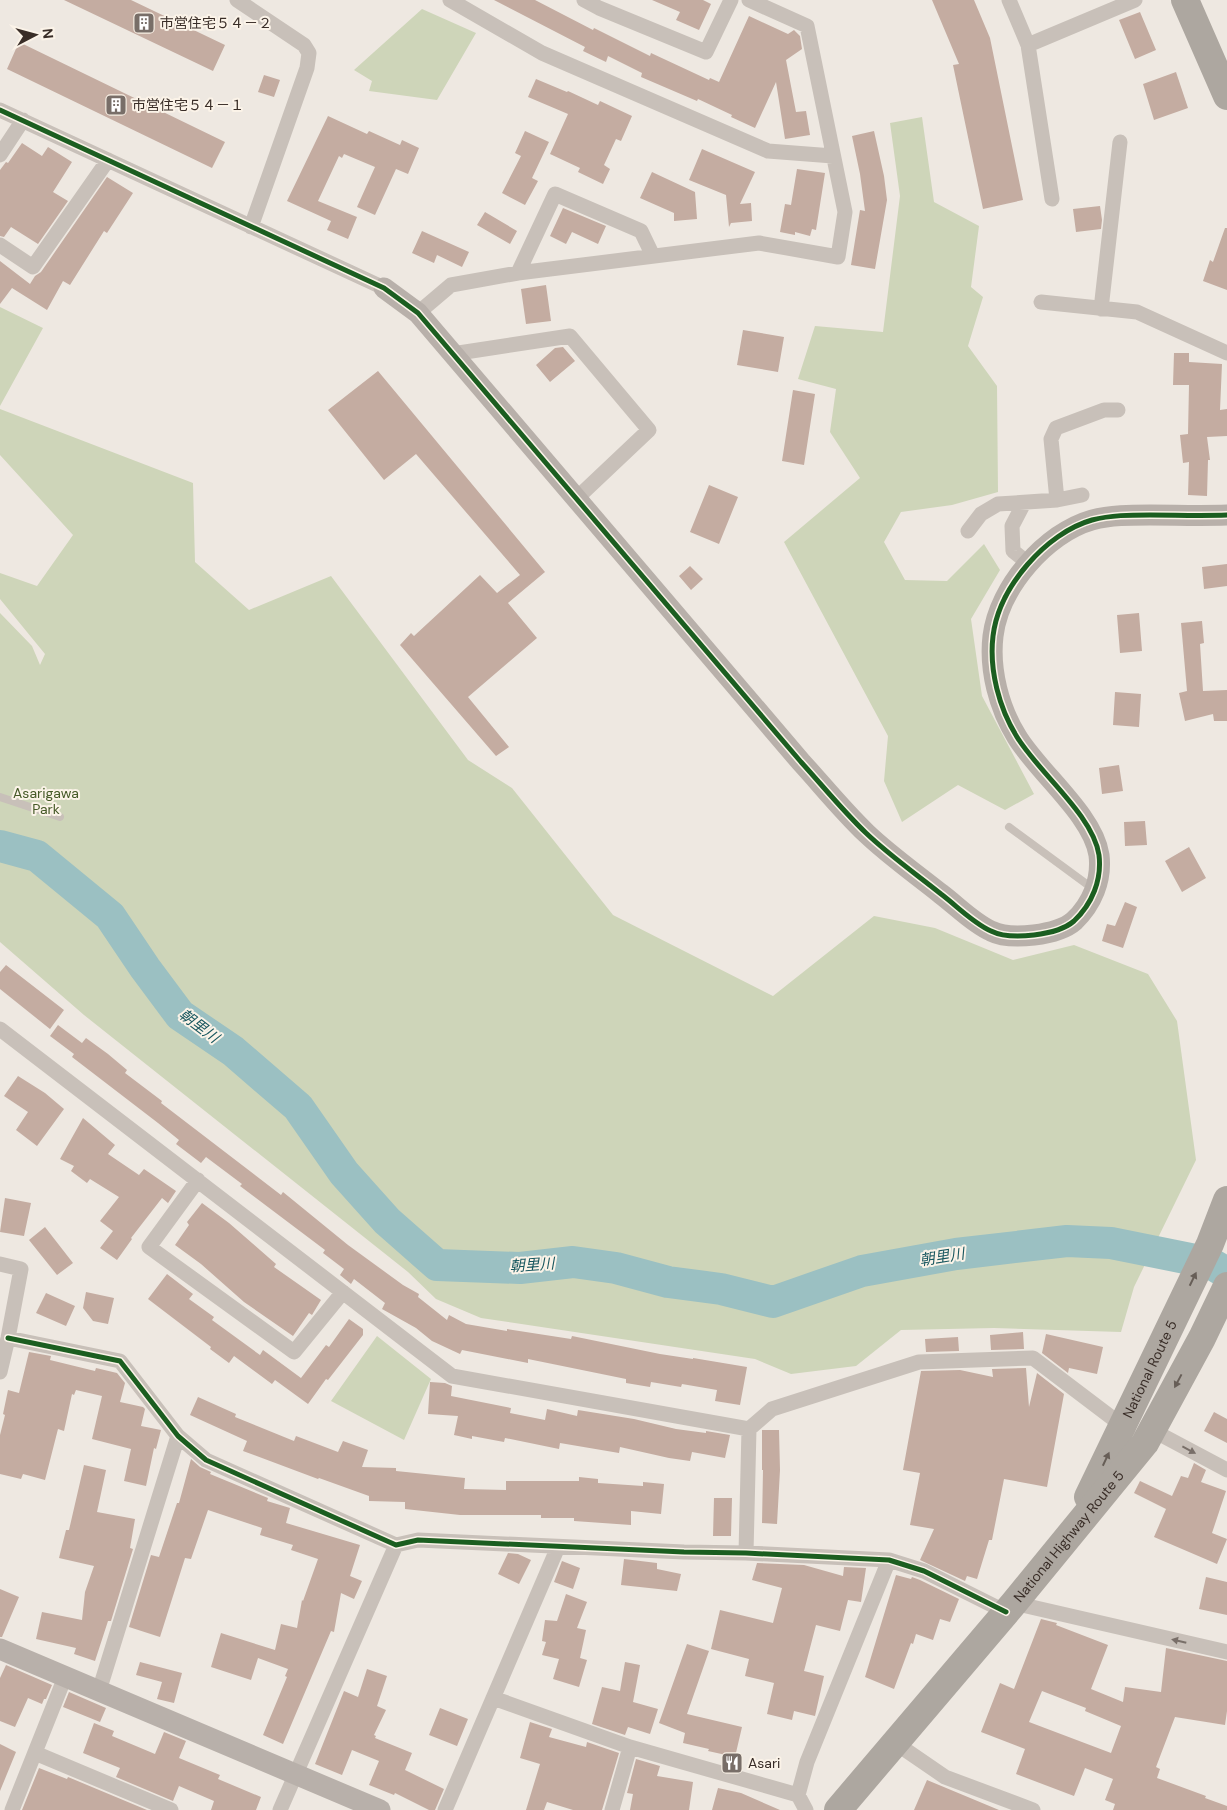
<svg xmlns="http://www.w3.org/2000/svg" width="1227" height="1810" viewBox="0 0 1227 1810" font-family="'DM Sans','Noto Sans JP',sans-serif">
	<rect width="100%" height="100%" fill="#eee8e1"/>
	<!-- green -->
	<path fill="#ced5b9" d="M422,9L476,33L437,100L369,91L372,81L354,70Z
		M922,117L934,202L979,226L971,287L983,297L968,346L997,386L998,492L952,505L901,512L884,542L905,580L947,581L984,544L1000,570L971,619L982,696L1034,794L1005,810L958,785L902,822L884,781L888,736L784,542L860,478L830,432L836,389L798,379L815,326L883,332L900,196L890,123Z
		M0,307L43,328L0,406Z
		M0,409L193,483L195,562L249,610L331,576L468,760L512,788L613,915L773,996L874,916L935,928L1013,960L1074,945L1148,974L1177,1021L1196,1160L1134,1287L1121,1332L994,1328L901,1330L856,1366L791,1374L755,1359L481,1318L436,1299L408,1272L84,1015L0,942V613L32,646L40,665L45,654L0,599V573L37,586L73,535L0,455Z
		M377,1336L431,1379L404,1440L331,1401Z"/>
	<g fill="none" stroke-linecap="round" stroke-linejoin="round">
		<!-- river -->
		<path stroke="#9bc0c2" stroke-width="32" d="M0,846L37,856L110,916L145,968L180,1015L233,1051L298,1107L344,1173L387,1221L437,1265L520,1268L573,1262L616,1268L668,1282L721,1289L773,1302L862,1271L956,1254L1067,1241L1111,1243L1210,1263L1227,1273"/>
	</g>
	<!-- building -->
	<path fill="#c4aca1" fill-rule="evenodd" d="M64,0H131L225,45L213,71Z
		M494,0H535L593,30L594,28L650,56L651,53L709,80L710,78L719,82L749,16L788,34L794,30L800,36L802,49L786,60L796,112L806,111L810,135L785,139L776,82L755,128L731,117L732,115L698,99L697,101L641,77L642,73L608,56L606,62L583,51L585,47Z
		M652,0H703L711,4L699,30L676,20L680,12Z
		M932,0H974L990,38L1023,200L983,209L953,65L959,64Z
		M1140,12L1156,50L1135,59L1119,20Z
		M19,42L225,142L212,168L7,69Z
		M1176,72L1188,108L1154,120L1143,84Z
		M264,75L280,80L274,97L258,92Z
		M536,79L567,92L568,91L598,105L600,101L632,116L621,141L616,139L604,165L610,169L603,184L578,172L580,168L550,154L568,114L528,97Z
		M328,116L367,134L369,131L400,145L402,140L419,148L408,174L396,169L375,215L357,207L375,167L344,154L342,158L339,156L318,201L357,217L348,239L327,230L331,221L287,201Z
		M525,131L549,142L532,178L538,181L525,205L502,193L521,156L515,153Z
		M874,131L884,176L887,200L875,269L851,265L860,210L865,211L860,174L852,136Z
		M22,143L42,156L48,147L72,162L53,192L68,201L38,244L11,227L4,237L0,236V170L6,162L8,163Z
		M702,149L755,172L740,204L751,203L752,221L731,223L729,227L726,195L689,180Z
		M797,169L825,173L816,230L812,229L810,236L795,232V235L780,232L785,204L791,205Z
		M652,172L695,192L697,219L674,221V213L640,198Z
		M107,177L133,193L107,233L104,231L70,285L63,281L47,310L12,288L0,304V261L30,284L35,276L41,272Z
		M1100,206L1102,220L1101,229L1076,232L1073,209Z
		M563,208L606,226L598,244L572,232L566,244L550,236Z
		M485,212L517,231L510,244L477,225Z
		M1225,228H1227V290L1203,281L1210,260L1213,262Z
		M422,231L469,252L462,267L437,255L434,263L412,253Z
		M546,285L551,321L526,324L521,289Z
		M743,330L784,337L778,372L737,365Z
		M563,347L575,361L550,382L536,365L555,348Z
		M1174,353H1189V362L1222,364L1220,410L1227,409V436L1207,437L1210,460H1208L1207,496L1188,495L1189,462L1183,463L1180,435L1188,434L1189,385H1173Z
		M378,371L545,572L508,603L537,638L468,697L509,747L496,756L400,645L411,633L414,636L480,575L497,593L520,575L416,454L384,480L328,410Z
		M793,390L815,394L804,465L782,461Z
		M709,485L738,497L719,544L690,532Z
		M1227,564V586L1204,589L1202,567Z
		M690,566L703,579L691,590L679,576Z
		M1139,613L1142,651L1120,653L1117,615Z
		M1202,621L1204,643L1200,644L1203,691L1227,690V721H1214L1213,714L1185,721L1179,693L1187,691L1181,623Z
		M1115,692L1141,694L1139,727L1113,725Z
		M1119,765L1123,791L1102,794L1099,768Z
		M1145,821L1147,845L1125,846L1124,822Z
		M1189,847L1206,878L1182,892L1165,861Z
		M1125,902L1137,907L1123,948L1102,941L1107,924L1115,926Z
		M6,965L64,1010L50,1029L0,989V972Z
		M58,1025L82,1043L86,1038L108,1054L127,1070L125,1073L162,1101L161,1103L281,1195L283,1192L348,1245L403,1285L419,1294L418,1297L447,1320L449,1315L466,1324L507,1331V1329L571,1339L572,1336L660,1354L693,1359V1358L747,1367L740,1405L715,1401L717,1390L682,1384L681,1387L651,1382L650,1387L626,1383V1379L528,1359V1363L462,1350L460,1354L432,1341L416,1328L382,1309L385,1303L354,1279L351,1284L340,1275L344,1269L323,1253L325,1250L240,1186L242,1184L206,1157L201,1163L176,1144L179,1140L158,1123L72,1057L74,1054L50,1036Z
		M18,1076L45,1093L64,1109L37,1146L16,1130L28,1112L4,1096Z
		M83,1118L115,1145L108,1154L139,1175L144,1169L176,1191L168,1203L162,1198L131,1238L132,1239L117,1260L100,1248L113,1231L100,1221L119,1197L90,1179L87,1183L71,1171L74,1166L60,1159Z
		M5,1198L31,1203L24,1236L0,1232Z
		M202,1203L229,1223L276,1264L274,1267L321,1300L312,1315L309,1313L293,1336L244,1302L201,1264L175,1245L189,1225L187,1222Z
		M45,1227L73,1263L57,1275L29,1240Z
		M167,1274L193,1294L189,1299L214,1317L212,1320L260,1355L263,1350L301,1378L326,1345L329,1347L349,1319L363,1329V1335L328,1380L326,1379L308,1404L275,1380L272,1384L234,1356L229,1363L210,1349L211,1347L148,1299Z
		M86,1292L114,1298L108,1324L93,1321L83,1308Z
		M46,1293L75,1306L66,1326L36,1313Z
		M1023,1332L1024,1349L991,1350L990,1335Z
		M1046,1334L1103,1347L1097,1374L1069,1368L1068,1373L1042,1353Z
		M958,1337L959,1351L926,1352L925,1339Z
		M29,1352L51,1356L50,1360L95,1371L96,1368L117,1373L125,1383L120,1402L143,1407L145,1409L141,1426L161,1430L156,1449L154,1448L146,1486L124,1481L131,1449L92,1439L102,1396L76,1390L74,1395L72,1394L64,1431L58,1429L45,1480L23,1474L21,1479L0,1474V1435L5,1415L3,1414L8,1390L19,1393Z
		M1026,1368L1029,1407L1037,1373L1064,1394L1047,1487L1004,1479L992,1540H989L977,1579L967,1576L965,1581L920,1560L934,1529L910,1525L920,1473L903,1470L921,1371L960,1370L993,1377L992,1369Z
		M430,1382L445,1383L452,1386L451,1396L511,1408L510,1413L545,1420L547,1409L577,1416L578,1410L634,1419L676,1429L706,1433V1431L730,1435L725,1458L692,1452L690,1461L669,1458L620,1447L619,1453L560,1443L559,1449L505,1438L504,1442L472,1436V1439L454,1435L458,1416L428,1414Z
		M198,1397L236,1414L235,1417L294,1441L296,1436L338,1452L343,1441L368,1450L362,1467L396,1468V1471L465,1478L464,1489L506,1490V1481H579V1477L598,1479V1483L643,1486V1482L664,1484L661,1514L631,1511V1525L574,1521V1518H541V1515H460L405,1509V1502L369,1501V1496L319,1478L318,1479L243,1451L247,1441L190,1415Z
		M1214,1412L1227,1419V1443L1204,1431Z
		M762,1430H779L780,1470L777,1524L762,1523L763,1470H762Z
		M191,1459L200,1467L211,1472L210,1474L268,1498L267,1501L290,1508L286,1523L360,1545L350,1576L362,1581L354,1599L341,1593L334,1632L331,1631L283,1744L263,1735L287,1677L285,1676L288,1669L258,1658L251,1680L211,1667L221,1633L275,1650L281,1624L297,1628L302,1600L303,1601L318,1559L291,1550L293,1545L260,1535L262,1528L208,1510L191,1559L185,1558L160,1637L129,1627L151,1555L159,1557L177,1503H179Z
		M1194,1463L1206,1470L1201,1482L1226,1491L1212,1533L1227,1539L1217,1564L1154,1537L1166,1509L1134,1493L1140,1481L1172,1496L1181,1476L1188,1478Z
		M84,1465L106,1470L97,1512L135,1519L130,1548L133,1549L111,1621H108L95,1661L74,1654L76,1648L36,1639L42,1612L82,1620L85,1592L94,1566L59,1558L66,1530H69Z
		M714,1498H732L731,1536H713Z
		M508,1553L518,1554L531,1560L519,1584L498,1574Z
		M624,1559L657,1563V1569L681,1574L677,1591L621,1585Z
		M562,1561L580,1568L573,1589L554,1582Z
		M757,1563L804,1565L843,1576L844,1567L866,1568L861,1602L848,1600L840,1631L816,1625L804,1671L824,1676L815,1716L794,1711L792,1720L767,1714L774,1683L745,1676L749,1659L711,1649L720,1610L773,1623L782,1588L752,1580Z
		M896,1575L911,1579L912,1577L920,1580L959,1599L950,1622L940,1619L933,1640L916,1634L913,1644L911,1643L894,1689L865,1677Z
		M1206,1577L1227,1582V1615L1199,1609Z
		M0,1589L19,1597L2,1637H0Z
		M566,1594L587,1602L577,1628L586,1630L580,1658L587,1660L579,1687L553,1679L559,1659L542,1655L546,1642L542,1641L545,1620L557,1621Z
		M1041,1619L1057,1623L1056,1625L1108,1645L1091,1689L1123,1702L1125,1687L1161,1692L1166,1648L1227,1661V1711L1225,1725L1175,1717L1156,1767L1160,1769L1157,1778L1206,1796L1205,1798L1227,1806V1810H1113L1115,1804L1105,1800L1113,1779L1085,1768L1074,1796L1016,1774L1025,1749L981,1732L1000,1683L1014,1689ZM1042,1691L1086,1708L1085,1711L1121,1726L1111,1753L1029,1722Z
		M687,1644L709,1651L687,1714L742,1727L735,1757L708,1751L709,1749L683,1743L685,1733L659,1723Z
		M140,1662L182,1673L174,1703L157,1699L162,1682L136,1675Z
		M625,1662L640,1665L633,1702L658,1709L650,1734L628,1727L625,1735L592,1724L602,1687L620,1691Z
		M6,1665L52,1685L46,1699H44L42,1704L28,1698L15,1727L0,1721V1678Z
		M367,1669L387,1676L377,1706L386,1710L374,1735L376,1736L375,1738L412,1753L405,1770L444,1789L435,1810H429L395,1793L394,1795L369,1785L379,1761L352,1750L342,1775L315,1764L344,1691L358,1697Z
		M69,1692L106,1708L100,1722L63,1707Z
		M440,1708L468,1719L457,1746L429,1735Z
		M530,1722L552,1729L549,1737L586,1747L587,1742L619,1753L602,1810H573L547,1802L544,1810H526L540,1764L520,1758Z
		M94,1723L114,1731L112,1736L155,1754L164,1732L186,1741L179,1758L220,1775L218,1779L261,1797L256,1810H211L214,1801L179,1786L173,1801L116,1777L120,1768L83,1753Z
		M0,1744L16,1752L0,1791Z
		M636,1759L660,1766L657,1776L693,1782L689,1810H630L633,1794L627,1793Z
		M39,1768L67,1779L68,1777L147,1810H22Z
		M927,1780L999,1810H914Z
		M718,1788L741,1793L780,1810H712Z"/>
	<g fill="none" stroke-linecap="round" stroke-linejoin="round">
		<!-- lane -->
		<path stroke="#c8c0b9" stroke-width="8" d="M0,797L60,817
			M1009,827L1092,888"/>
		<!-- street -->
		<path stroke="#c8c0b9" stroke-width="15" d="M237,0L304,45L309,53L307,68L251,227
			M450,0L542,53L768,151L833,156
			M584,0L599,8L706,52L731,0
			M1009,0L1028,45L1052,199
			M1028,45L1135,0
			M0,110L384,288
			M0,155L23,120
			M0,245L33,267L108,160
			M518,273L555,194L641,231L653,256
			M1041,302L1137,312L1227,353
			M1101,309L1120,142
			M418,313L451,285L518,273L759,243L838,257L845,212L807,26L749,0
			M452,354L570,336L649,430L576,499
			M1057,500L1051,439L1056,428L1104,410H1118
			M1024,503L1012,526L1013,551L1028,563
			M968,531L981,514L998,504L1057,500L1082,495
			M0,1029L452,1376L749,1429L746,1553
			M198,1180L149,1247L294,1352L343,1292
			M0,1264L21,1269L8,1338L0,1372
			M8,1338L120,1361L178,1436L206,1460L396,1545L418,1540L684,1552L746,1553L889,1560L924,1571L1006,1612
			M749,1429L772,1409L919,1362L1033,1358L1128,1430
			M1152,1430L1227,1470
			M1014,1603L1227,1652
			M99,1691L178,1436
			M493,1698L630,1747L798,1795L806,1810
			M894,1742L945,1777L1033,1810
			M35,1753L171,1810
			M798,1795L807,1762L889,1560
			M12,1810L65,1677
			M280,1810L396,1545
			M445,1810L558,1547
			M612,1810L630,1747"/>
		<!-- secondary -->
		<path stroke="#b8b0aa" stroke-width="21" d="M384,288L418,313L801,762C822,785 843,811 866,833C889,855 916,874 941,894C957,906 973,923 991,931C1011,941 1058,935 1074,921C1092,904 1102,880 1099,855C1093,815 1039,773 1017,737C999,708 989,670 993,636C999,587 1046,533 1092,520C1111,515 1130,515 1150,515C1175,515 1201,516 1227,515
			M0,1649L380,1810"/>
		<!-- highway -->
		<g stroke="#ada7a0" stroke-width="28">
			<path d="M1185,0L1227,96"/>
			<path id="s1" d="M1088,1497L1210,1244L1227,1200"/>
			<path id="s2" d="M838,1810L1014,1603L1145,1443L1202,1338L1227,1286"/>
		</g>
		<!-- cycleway casing -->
		<g stroke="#fbf3e8" stroke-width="8">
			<path id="cycleway" d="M0,110L384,288L418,313L801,762C822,785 843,811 866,833C889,855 916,874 941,894C957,906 973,923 991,931C1011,941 1058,935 1074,921C1092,904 1102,880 1099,855C1093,815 1039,773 1017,737C999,708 989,670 993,636C999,587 1046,533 1092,520C1111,515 1130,515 1150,515C1175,515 1201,516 1227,515
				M8,1338L120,1361L178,1436L206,1460L396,1545L418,1540L684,1552L746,1553L889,1560L924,1571L1006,1612"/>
		</g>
		<!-- cycleway -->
		<use href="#cycleway" stroke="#1b5e20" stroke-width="5"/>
	</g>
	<!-- one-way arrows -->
	<defs><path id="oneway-solid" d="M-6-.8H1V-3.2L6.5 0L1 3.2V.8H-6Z" transform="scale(1.25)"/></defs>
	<g fill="#675e57">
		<use href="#oneway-solid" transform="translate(1193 1279) rotate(-64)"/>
		<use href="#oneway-solid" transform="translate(1178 1381) rotate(118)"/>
		<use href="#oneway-solid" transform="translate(1106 1459) rotate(-65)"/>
	</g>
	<g fill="#796f69">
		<use href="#oneway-solid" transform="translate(1189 1450) rotate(28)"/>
		<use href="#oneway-solid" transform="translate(1179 1641) rotate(-167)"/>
	</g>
	<!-- icons -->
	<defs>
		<g id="building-square" transform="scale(1.125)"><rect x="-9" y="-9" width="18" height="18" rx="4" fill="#786e68" stroke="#fbf3e8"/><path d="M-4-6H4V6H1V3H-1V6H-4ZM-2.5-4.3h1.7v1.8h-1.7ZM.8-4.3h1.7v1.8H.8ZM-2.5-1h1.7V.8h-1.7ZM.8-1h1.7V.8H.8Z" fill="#fff"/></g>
		<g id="restaurant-square" transform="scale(1.125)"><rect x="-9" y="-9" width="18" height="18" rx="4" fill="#786e68" stroke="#fbf3e8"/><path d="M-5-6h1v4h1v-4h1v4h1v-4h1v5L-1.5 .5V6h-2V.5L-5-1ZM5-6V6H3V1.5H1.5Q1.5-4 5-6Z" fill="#fff"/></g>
	</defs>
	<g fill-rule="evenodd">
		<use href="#building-square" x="144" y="23"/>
		<use href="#building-square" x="116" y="105"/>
		<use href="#restaurant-square" x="732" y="1763"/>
	</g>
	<g text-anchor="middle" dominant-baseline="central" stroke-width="4" stroke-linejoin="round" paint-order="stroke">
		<!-- poi labels -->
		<g font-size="14" fill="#392d27" stroke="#fbf3e8" text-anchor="start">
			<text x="160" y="23">市営住宅５４－２</text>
			<text x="132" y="105">市営住宅５４－１</text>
			<text x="748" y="1763">Asari</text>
		</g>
		<!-- park labels -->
		<g font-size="14" fill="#465a28" stroke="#fbf3e8">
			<text x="46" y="793">Asarigawa<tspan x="46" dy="16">Park</tspan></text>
		</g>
		<!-- street labels -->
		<g font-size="14" fill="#392d27" stroke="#fbf3e8">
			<text stroke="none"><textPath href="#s1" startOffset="142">National Route 5</textPath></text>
			<text stroke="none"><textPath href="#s2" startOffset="358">National Highway Route 5</textPath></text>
		</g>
		<!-- water labels -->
		<g font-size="15" font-style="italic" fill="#18575f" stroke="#fbf3e8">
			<text transform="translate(199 1026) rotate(37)">朝里川</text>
			<text transform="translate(942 1257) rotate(-9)">朝里川</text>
			<text transform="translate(532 1265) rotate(-4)">朝里川</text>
		</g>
	</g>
	<!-- north arrow -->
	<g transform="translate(35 35) rotate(84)" stroke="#fbf3e8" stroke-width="4" paint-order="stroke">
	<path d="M0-4L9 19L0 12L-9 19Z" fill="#392d27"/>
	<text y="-8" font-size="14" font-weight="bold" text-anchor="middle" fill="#392d27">N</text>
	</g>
</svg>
